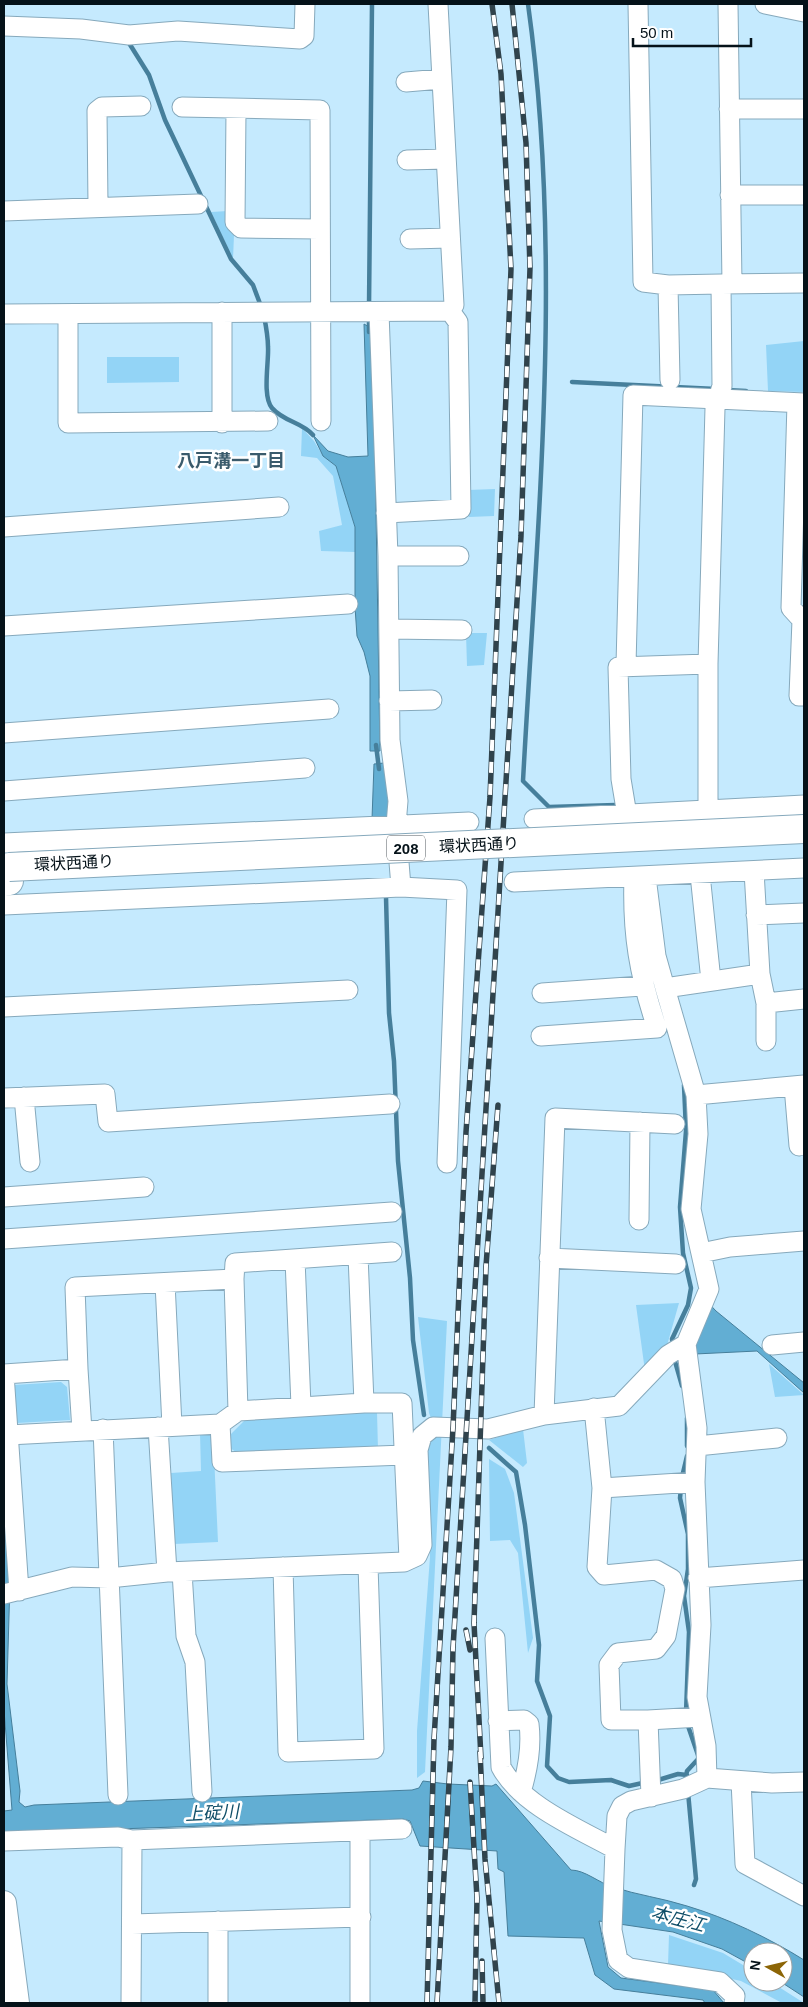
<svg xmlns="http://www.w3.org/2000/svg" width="808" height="2007" viewBox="0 0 808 2007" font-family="Helvetica,'Noto Sans JP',sans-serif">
	<rect width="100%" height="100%" fill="#c5eafe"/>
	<!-- green -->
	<path fill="#93d4f6" d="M228,211L229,228L234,235L233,259L211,212Z
		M804,341V392L768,391L766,345Z
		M107,357H179V382L107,383Z
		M302,428L314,441L323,456L336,466L355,527V552L321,551L319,531L342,525L333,476L317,458L301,456Z
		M495,489L494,516L469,517L468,490Z
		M466,633H487L484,665L467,666Z
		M679,1303L666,1349L645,1371L636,1305Z
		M418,1317L447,1321L425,1772L417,1778V1731L430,1557L427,1444L437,1433L429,1413Z
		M769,1364L804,1395L775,1397Z
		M61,1382L67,1387L70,1420L17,1423L14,1385Z
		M377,1412L378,1450L242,1456L230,1448V1435L248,1417Z
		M523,1429L527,1463L523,1467L489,1440Z
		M200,1433H213L218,1542L174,1544L171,1473L201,1471Z
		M489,1459L505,1469L514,1493L533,1638L528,1653L518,1553L510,1540L490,1541Z
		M669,1935L723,1953L753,1971V1982H771L804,2003H782L741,1981L668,1965Z"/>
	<!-- water -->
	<path fill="#62aed3" stroke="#467f9b" d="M364,324L373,329L380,751H370V676L364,652L357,636L355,607V527L336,466L323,456L313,435L328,451L348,457L368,456Z
		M384,763L390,806L388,818L372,819L374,764Z
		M700,1294L716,1311L804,1383V1393L757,1351L695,1354L694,1345Z
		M4,1504L10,1582L7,1684L20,1791L19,1802L25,1807L34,1805L412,1790L419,1788L423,1781L448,1784L492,1786L496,1784L571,1870C585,1870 599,1883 613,1887C637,1895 662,1898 687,1906C727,1918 769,1938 804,1960V1997L781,1982H783V1952H753V1966L722,1949L673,1932L599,1921L608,1967L621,1978L713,1990L724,2003H705L703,2000L614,1989L595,1975L584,1938L508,1936L504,1872L498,1869L497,1851L420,1846L410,1821L403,1819L4,1833V1811L12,1810L4,1710Z"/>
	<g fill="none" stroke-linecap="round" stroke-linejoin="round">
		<!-- stream -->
		<path stroke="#467f9b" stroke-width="4.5" d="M528,4C564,262 537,523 523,781L549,807L616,805
			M129,43L149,75L165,120L231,259L253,285L262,309
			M369,307L372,4
			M264,316C266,326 268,337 268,347C269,362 262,396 272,408C284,422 302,422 313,435
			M369,332V315
			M572,382L716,389
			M726,390L746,391
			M376,745L379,769
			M386,897L389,1013L394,1061L398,1161L410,1278L413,1340L424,1415
			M652,980L659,1001
			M673,1345L672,1339L688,1305L691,1288L683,1253L680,1207L686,1131L684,1085
			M674,1358L682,1386
			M687,1418V1446
			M489,1448L516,1472L525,1525L539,1645L537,1681L550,1716L547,1766L558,1778L569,1782L611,1780L629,1786L647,1782
			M682,1477L687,1456
			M681,1488L680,1498L688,1534V1569L684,1596L689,1632L686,1713
			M655,1781L678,1774L687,1775
			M685,1782L687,1771L699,1758L687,1723
			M688,1792L696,1879L694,1885"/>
		<!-- minor casing -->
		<g stroke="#86a9bc" stroke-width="21">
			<path id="minor" d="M638,4L643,282L668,285L721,284
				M728,4L732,284
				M765,4L804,12
				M4,26L81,29L129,35L178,31L300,39L304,36L305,4
				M406,82L441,79
				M182,107L320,110L321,421
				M729,109H804
				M236,110L235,222L241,228L319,229
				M407,160L446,159
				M730,195H804
				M98,206L97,111L102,107L141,106
				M4,211L198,204
				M410,239L450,238
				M668,285L670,380
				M222,312V423
				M379,312L388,556L390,740L398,801L396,825L401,887
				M4,314L450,311L454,305L438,4
				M68,314V423L268,421
				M797,403L791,608L802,620L799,696H804
				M386,513L461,509L458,322L450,311
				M4,527L279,507
				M388,556H459
				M4,626L348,604
				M389,629L462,630
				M626,665L633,395L804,403
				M389,701L432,700
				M4,733L329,709
				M4,791L305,768
				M708,811V664L715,408L722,386L721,284L804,283
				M627,815L621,779L618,667L708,664
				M534,819L804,805
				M4,843L469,822
				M754,871L760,974L766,1003L804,999
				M700,874L711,981
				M646,877L656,956L665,988L760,974
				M514,882L804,868
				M4,905L401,887L457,890L447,1163
				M756,915L804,913
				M665,988L696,1095
				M542,993L642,986
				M766,1003V1041
				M4,1007L348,990
				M541,1036L657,1028C639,975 632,933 634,877
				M794,1086L799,1146
				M24,1097L30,1162
				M4,1098L105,1094L108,1122L390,1104
				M4,1197L144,1187
				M639,1220L640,1122
				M4,1239L392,1212
				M701,1253L730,1247L804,1241
				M549,1258L676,1264
				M295,1259L301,1406
				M234,1279L238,1411L364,1403L358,1255
				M165,1283L172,1426
				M772,1345L804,1342
				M78,1369L82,1431
				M4,1374L78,1369L75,1287L234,1279L235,1263L392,1252
				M4,1374L19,1591
				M364,1403H402L409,1559
				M594,1408L602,1488L597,1567L604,1575L656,1570L672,1579L675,1589L666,1636L656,1649L618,1653L609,1665L611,1720H648L651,1797
				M544,1415L555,1118L675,1124
				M220,1424L222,1462L404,1455
				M158,1427L167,1572
				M103,1429L118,1795
				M8,1435L220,1424L238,1411
				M697,1446L777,1438
				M602,1488L695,1482
				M283,1567L288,1752L374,1749L368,1565
				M182,1572L186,1636L195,1662L202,1792
				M698,1578L804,1570
				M4,1594L72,1577L109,1578L167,1572L404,1562L417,1556L422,1545L418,1450L422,1436L433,1427L488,1429L544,1415L619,1406L668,1355L686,1344L709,1289L691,1209L698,1134L696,1095L804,1085
				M495,1638L501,1767C521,1805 579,1829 615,1849L612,1930L618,1960L629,1968L720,1982L735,1996L734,2003
				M648,1720L700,1717
				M498,1721L524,1720L529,1724C532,1748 528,1769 521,1792
				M707,1778L772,1783L804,1782
				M741,1781L745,1864L804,1896
				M360,1831V2003
				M4,1841L118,1837L132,1840L402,1829
				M615,1849L617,1816L622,1806L631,1801L683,1789L707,1778L706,1746L697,1697L701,1625L695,1482L697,1428L686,1344
				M132,1924L361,1917
				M131,2003L132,1840
				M218,2003V1921"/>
		</g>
		<!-- major casing -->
		<g stroke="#86a9bc" stroke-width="26">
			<path id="major" d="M4,1903L17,2003"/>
		</g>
		<!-- highway casing -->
		<g stroke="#86a9bc" stroke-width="30">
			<path id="highway" d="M4,882L9,881"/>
		</g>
		<!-- minor -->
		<use href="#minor" stroke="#fff" stroke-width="19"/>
		<!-- major -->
		<use href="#major" stroke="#fff" stroke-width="24"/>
		<!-- highway -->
		<use href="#highway" stroke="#fff" stroke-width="28"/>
		<!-- rail casing -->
		<g stroke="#30434c" stroke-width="5.5">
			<path id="rail" d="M466,1630L470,1650
				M480,1752L485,1859L499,2003
				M481,1758L474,1623L486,1266L498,1105
				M470,1782L477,1898L475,2003
				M482,1961L483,2003
				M427,2003L434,1739L453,1428L466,1132L490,797L511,269L501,74L492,4
				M437,2003L451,1747L453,1648L521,536L530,268L526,143L512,4"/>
		</g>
		<!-- rail -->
		<use href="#rail" stroke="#fff" stroke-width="4" stroke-dasharray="11" stroke-linecap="butt"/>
		<!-- highway-bridge casing -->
		<g stroke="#86a9bc" stroke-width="30" stroke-linecap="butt">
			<path id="highway-bridge" d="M9,867L804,829"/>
		</g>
		<!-- highway-bridge -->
		<use href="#highway-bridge" stroke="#fff" stroke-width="28"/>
	</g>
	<g text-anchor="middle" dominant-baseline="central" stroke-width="5" stroke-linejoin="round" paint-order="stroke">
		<!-- shield labels -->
		<rect fill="#fff" stroke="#50595e" stroke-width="1" x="387" y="835.5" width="38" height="25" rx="4"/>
		<g font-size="15" font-weight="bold" fill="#051219">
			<text x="406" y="848">208</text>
		</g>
		<!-- street labels -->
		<g font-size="16" fill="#051219" stroke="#fff">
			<text transform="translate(479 845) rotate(-3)">環状西通り</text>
			<text transform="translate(74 863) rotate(-3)">環状西通り</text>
		</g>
		<!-- neighbourhood labels -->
		<g font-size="18" font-weight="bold" fill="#3a5b6c" stroke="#fff">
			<text x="231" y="461">八戸溝一丁目</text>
		</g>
		<!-- water labels -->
		<g font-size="18" font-style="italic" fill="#0f4e68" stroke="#fff">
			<text transform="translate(212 1813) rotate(-3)">上碇川</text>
			<text transform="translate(678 1919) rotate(15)">本庄江</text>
		</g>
	</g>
	<!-- border -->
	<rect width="808" height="2007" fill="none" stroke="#051219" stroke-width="10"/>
	<!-- north arrow -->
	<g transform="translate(768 1967) rotate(278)"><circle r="24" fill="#ffffff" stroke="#9ba0a3"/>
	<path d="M0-4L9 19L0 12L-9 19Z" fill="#8c6506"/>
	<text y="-8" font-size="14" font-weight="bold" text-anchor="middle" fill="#051219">N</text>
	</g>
	<!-- scale -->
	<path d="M633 38v8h118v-8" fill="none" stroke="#051219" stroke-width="2.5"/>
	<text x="640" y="38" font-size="15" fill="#051219" stroke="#ffffff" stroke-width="4" paint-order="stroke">50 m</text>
</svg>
